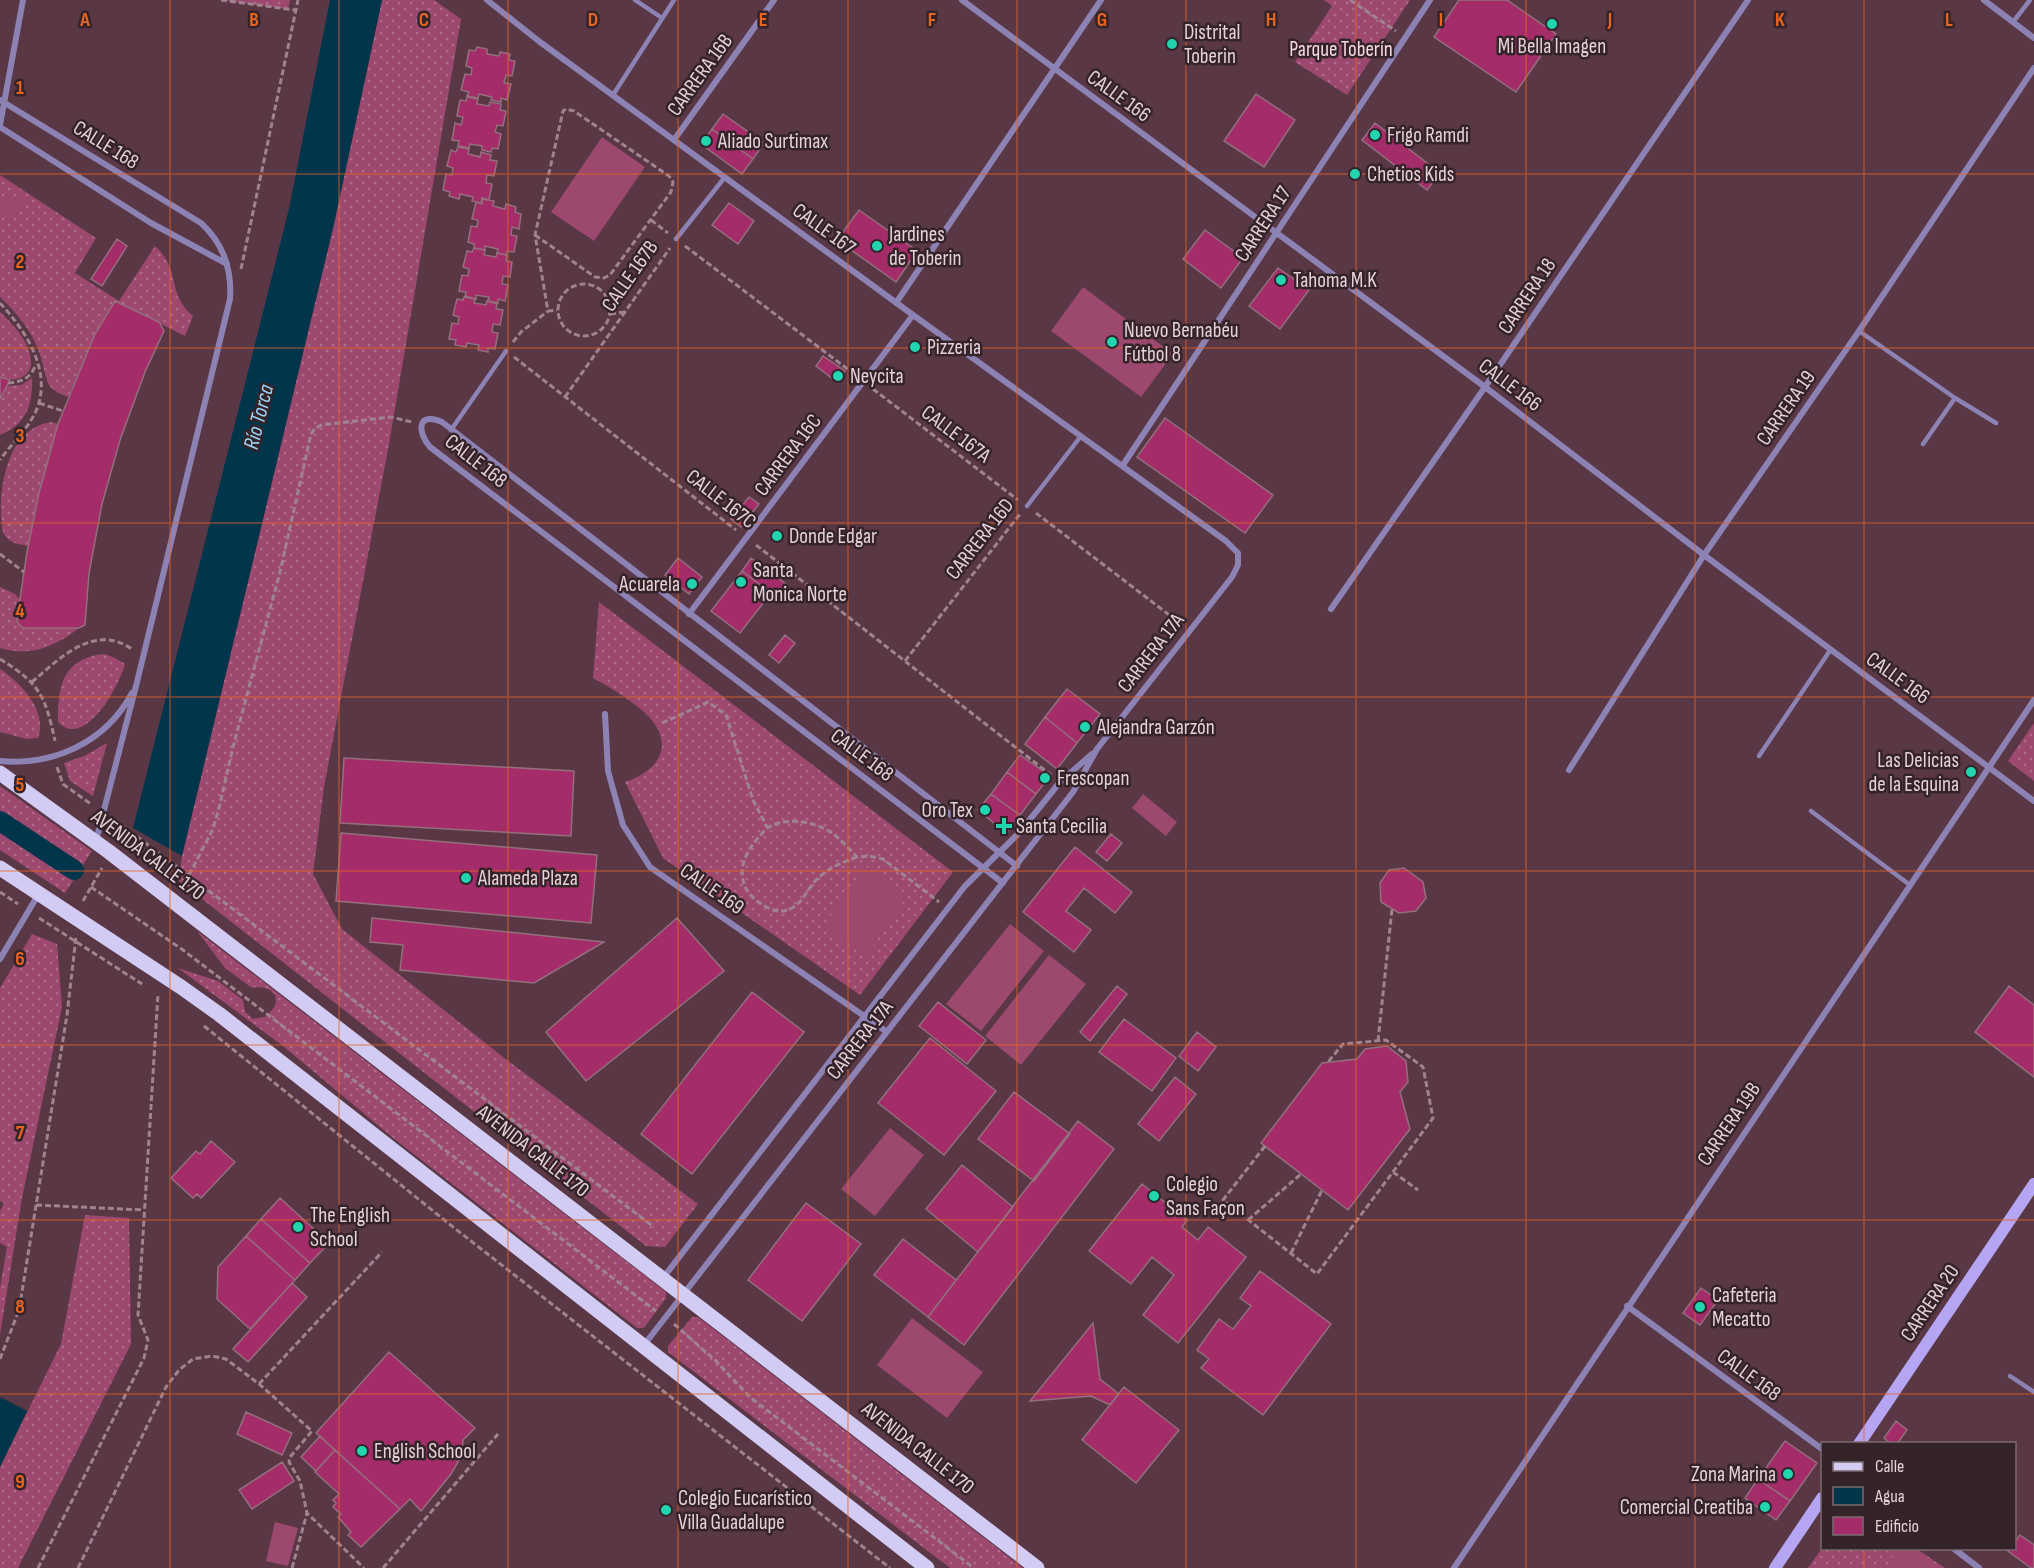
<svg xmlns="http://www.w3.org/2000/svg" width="2034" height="1568" viewBox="0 0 2034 1568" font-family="'Sofia Sans Condensed',sans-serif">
	<defs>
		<pattern id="grass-dots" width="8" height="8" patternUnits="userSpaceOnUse" patternTransform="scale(1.5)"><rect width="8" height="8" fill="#9d496f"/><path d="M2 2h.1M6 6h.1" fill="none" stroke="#af6b8a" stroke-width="1.8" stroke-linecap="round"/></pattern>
	</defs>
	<rect width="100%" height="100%" fill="#593745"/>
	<!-- grass -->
	<path fill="url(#grass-dots)" d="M221,0H290L288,9Z
		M382,0H434L461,19L389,444L324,787L313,874L342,929L503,1057L698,1204L665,1247L646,1246L179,881L182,856L334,224Z
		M1324,0H1410L1347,95L1295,62L1332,6Z
		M0,175L96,238L75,273L119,301L155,246C182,271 166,293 193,316L185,336L115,301L95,334L68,397C61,394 54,392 49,385C46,380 42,358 38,349C30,329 16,312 0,297Z
		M0,312C13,324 36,348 30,369C23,381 12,381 0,377Z
		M32,378C33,405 26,425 0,435V399L6,386L21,385Z
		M51,422L58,424L39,493L28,546C21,544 12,544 7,538C1,533 2,523 1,516C0,481 9,429 51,422Z
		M0,587L15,594L20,600C18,610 14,621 22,628H79C55,647 30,657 0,648Z
		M599,602L953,872L860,995L663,858L625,782C662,770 676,741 644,712C628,698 611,688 593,678Z
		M105,654L115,658L125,664C119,686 85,750 58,722C57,686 64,657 105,654Z
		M0,669C21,683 48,711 38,738L27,739L0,732Z
		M2034,723V781L2008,761Z
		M107,743L93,796L70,781L64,763L84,756Z
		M0,786L92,851L65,893L0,850Z
		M197,931L666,1292V1298L644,1328H637L392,1137L283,1046L178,968L218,981L243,1000L245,1012L253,1019L265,1017C268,1014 273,1010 275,1005C280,990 263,985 252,988L225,968Z
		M32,934L57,944L62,1007L22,1198L0,1335V1288L7,1247L0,1243V1211L4,1203L0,1201V988Z
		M85,1215L129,1218L131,1344L18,1568H0V1467L61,1344Z
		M692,1317H698L1023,1568H950L668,1352V1346Z
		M1822,1548L1917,1549L1945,1568H1808Z"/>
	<!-- garden -->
	<path fill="#9d496f" d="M602,137L645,167L594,241L551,212Z
		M9,196L23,201L26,206L18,213L0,218V200Z
		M1083,287L1173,354L1141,397L1051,331Z
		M1143,794L1177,822L1166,836L1132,808Z
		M865,866L908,895L866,956L823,927Z
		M1010,924L1044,951L981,1031L946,1004Z
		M1049,955L1086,984L1021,1065L985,1036Z
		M890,1128L924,1155L875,1216L841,1189Z
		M912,1318L983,1372L947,1418L877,1365Z
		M275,1522L298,1528L288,1566L266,1561Z
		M1899,1549H1915L1941,1568H1885Z"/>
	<!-- water -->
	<path fill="#00354c" d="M330,0H382L334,224L182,856L133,828L289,209Z
		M0,1397L27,1411L0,1467Z"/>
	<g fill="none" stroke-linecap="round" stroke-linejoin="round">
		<!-- canal -->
		<path stroke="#00354c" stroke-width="20" d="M0,821L74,870"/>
	</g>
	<!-- building -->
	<path fill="#a42d69" stroke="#946f7d" stroke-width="1.5" d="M1459,0H1507L1556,34L1516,92L1434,37Z
		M477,47L487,49V54L499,56L500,52L510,54L509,60L515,61L512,76L506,75L504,83L511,84L507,100L501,98V102L491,100L492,97L479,94L478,98L467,96L469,92L461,90L465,74L471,75L472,68L466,66L469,50L475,51Z
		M1256,94L1295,120L1264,167L1224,141Z
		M467,97L478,99L477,104L489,106L490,102L501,104L500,110L506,111L503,126L497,125L495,132L501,134L498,149L492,148L491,152L482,150V146L470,144L469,148L458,146L459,141L452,140L455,123L461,125L463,117L457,116L460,100L466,101Z
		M723,114L764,143L753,159L712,129Z
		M1375,123L1440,173L1427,190L1362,140Z
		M712,129L753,159L742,174L701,144Z
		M458,147L469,149L468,154L480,157L481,152L491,155L490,160L497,161L494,176L487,175L486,183L492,184L489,200L482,198L481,203L472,201L473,197L460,194L459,199L449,196L450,192L443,190L446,174L452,175L453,168L447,166L451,150L456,152Z
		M482,199L494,201L493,206L505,209L506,204L516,207L515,212L521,214L519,229L512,227L511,235L517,236L514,252L507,251L506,255L497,253L498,249L485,246V250L474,248V244L468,242L471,226L477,227L478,220L472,219L476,202L482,204Z
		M729,203L754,221L738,244L712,225Z
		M859,210L917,251L896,282L837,240Z
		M1205,230L1243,258L1221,288L1183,259Z
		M117,239L127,246L102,286L91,279Z
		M474,248L485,250L484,255L496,257L497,253L507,255L506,261L512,262L510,277L503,276L502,284L508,285L505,301L498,299V303L488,301L489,297L476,295V299L465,296L466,292L459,291L462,275L468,276L469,269L463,267L467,251L472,252Z
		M1278,268L1309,290L1280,329L1249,306Z
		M464,297L475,299L474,303L486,305L487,301L497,304L496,309L503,310L500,325L493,324L492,332L498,333L495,349L488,348V352L478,350L479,345L467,343L466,347L455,345L456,340L449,339L452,323L458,324L459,317L453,315L457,299L463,300Z
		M115,301L159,322L164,331L145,372L120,440L102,504L89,573L85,625L79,628H23L18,623L17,619L27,552L39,493L58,424L95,334Z
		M823,356L845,371L837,382L816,366Z
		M0,377L10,380L0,399Z
		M1165,418L1273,495L1245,533L1137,457Z
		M749,497L759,504L741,527L731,519Z
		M678,558L702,577L689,594L665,575Z
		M751,558L786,584L776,597L742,571Z
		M742,571L771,593L740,633L711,611Z
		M785,635L795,643L779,663L769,655Z
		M1067,689L1100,714L1077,743L1045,717Z
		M1045,717L1077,743L1057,769L1025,744Z
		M1020,755L1050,776L1036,794L1007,772Z
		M344,758L574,771L571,836L340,823Z
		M1007,772L1036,794L1020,815L991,794Z
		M991,794L1020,815L1006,833L978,810Z
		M341,833L597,855L591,923L336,901Z
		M1111,834L1122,843L1107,861L1096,852Z
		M1075,847L1132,892L1115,913L1084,888L1066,911L1091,930L1074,952L1023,912Z
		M1404,868L1423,882L1426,898L1416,911L1399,913L1381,902L1380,883L1389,870Z
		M372,918L604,942L534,983L400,970L403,945L370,942Z
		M677,918L724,971L586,1081L546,1032Z
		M1117,986L1127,994L1090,1041L1080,1032Z
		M2009,986L2034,1005V1077L1975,1032Z
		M752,992L804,1032L692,1174L641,1134Z
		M938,1002L986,1040L967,1064L919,1026Z
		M1124,1019L1176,1058L1152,1091L1099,1052Z
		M1197,1032L1216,1047L1198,1071L1179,1056Z
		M930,1038L996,1091L944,1155L878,1103Z
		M1387,1046L1406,1061L1408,1082L1400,1092L1410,1129L1348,1210L1261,1143L1322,1063L1357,1059L1365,1049Z
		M1175,1077L1196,1094L1159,1141L1138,1124Z
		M1014,1092L1070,1134L1034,1181L978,1139Z
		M1078,1121L1114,1149L964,1345L928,1317Z
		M211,1141L235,1162L201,1198L197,1194L193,1198L171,1178L196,1151L200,1154Z
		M962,1165L1013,1207L978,1252L926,1209Z
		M1142,1184L1187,1220L1182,1227L1198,1240L1208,1227L1246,1257L1178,1343L1143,1315L1174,1275L1152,1257L1131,1284L1089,1251Z
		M280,1198L329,1243L310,1263L261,1219Z
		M806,1203L861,1244L802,1321L748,1280Z
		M261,1219L310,1263L295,1280L246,1236Z
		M246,1236L295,1280L250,1329L217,1299L218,1267Z
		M903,1239L956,1280L928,1317L874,1275Z
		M1260,1271L1331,1324L1263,1415L1201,1368L1209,1359L1197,1350L1219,1319L1233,1329L1251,1306L1240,1298Z
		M292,1283L307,1297L248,1362L233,1349Z
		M1701,1288L1718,1300L1700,1325L1683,1313Z
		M1093,1323L1100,1379L1119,1394L1110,1405L1091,1396L1030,1401Z
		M389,1352L475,1428L463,1440L462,1455L451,1474L421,1511L410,1499L400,1509L316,1433Z
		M1124,1387L1179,1430L1136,1483L1082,1440Z
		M246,1412L292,1433L282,1455L237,1434Z
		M1896,1421L1907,1430L1897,1444H1892L1884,1438Z
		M320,1436L335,1450L316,1471L301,1457Z
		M1785,1441L1817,1463L1790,1501L1758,1479Z
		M335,1450L400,1509L361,1547L348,1535L351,1532L338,1517L341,1514L333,1507L336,1503L333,1500L339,1494L315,1472Z
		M282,1462L294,1481L252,1509L239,1490Z
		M1758,1479L1790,1501L1776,1520L1745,1498Z
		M2020,1535L2034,1545V1568H2031L2008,1551L2010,1548H2014V1543Z"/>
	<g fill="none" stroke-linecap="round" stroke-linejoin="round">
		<!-- path -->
		<path stroke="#9f848f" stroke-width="3" stroke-dasharray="6 3" stroke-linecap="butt" d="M221,0L295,10
			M1350,0L1396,31
			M651,220L668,233
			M535,235L595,277L604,278L610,275L671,192L673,182L669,176L574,111L566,109L563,111L535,235L548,311L557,310
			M685,246L854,374
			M241,269L298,0
			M558 310a26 26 0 1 1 52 0a26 26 0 1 1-52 0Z
			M0,303C26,331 53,372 36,411C28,429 11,444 0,460
			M610,314L625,312
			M513,342L521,332L548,311
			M514,357L736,530
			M8,383C22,382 31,378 36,364
			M873,389L1018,500
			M565,397L670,248
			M39,403L63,411
			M1036,513L1181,624
			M756,545L1051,775
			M0,554L24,572
			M0,659C40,684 45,695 55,741
			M905,661L1020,514
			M32,682C60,658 94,623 132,649
			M662,723L708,702L726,715L753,800L767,827
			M57,767L63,784L91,804
			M115,820L654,1227
			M857,857C842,862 829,868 817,879C806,890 800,911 781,911C773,911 766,907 760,903C733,885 740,857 759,837C762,834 765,829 769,827C783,819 803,820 818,826C834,831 845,845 857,857L869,856L883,859L939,902
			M189,875L213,829L220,804L233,747L280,572L311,434L315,428L322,425L391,417L412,422
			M91,887L183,950L656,1311
			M0,892L18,904
			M83,901L102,868
			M39,918L142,984
			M204,1026L453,1227L890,1568
			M1378,1041L1392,909
			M1265,1146L1223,1200L1317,1274L1433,1118L1423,1067L1386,1040L1343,1044L1328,1062
			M1393,1172L1418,1190
			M36,1205L144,1210
			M1248,1220L1301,1174
			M1291,1253L1322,1190
			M674,1324L716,1361L751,1398L974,1568
			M0,1359L19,1310L67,1015L76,937
			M259,1384L382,1252
			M38,1568L144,1358L148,1340L138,1315L158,994
			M78,1568L166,1387L179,1370L193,1359L212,1356L226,1359L259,1384L312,1431L290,1457L289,1462L300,1481L307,1513L364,1568
			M292,1568L307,1513
			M383,1568L498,1434"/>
		<!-- service -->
		<path stroke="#8d82b4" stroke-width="4.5" d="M635,0L662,18
			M2013,22L2030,0
			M613,95L674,0
			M676,239L725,177
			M1859,331L1955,398L1996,423
			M451,430L506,351
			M1923,444L1955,398
			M1027,506L1081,436
			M1759,756L1831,649
			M1811,811L1910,885
			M2010,1376L2034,1392"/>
		<!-- minor -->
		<path stroke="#8d82b4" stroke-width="6" d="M487,0L540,42L913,315L1226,541L1238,553V565L1232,577L1097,749L1073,792L644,1345
			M962,0L1485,387L1704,555L2034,801
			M1984,0L2034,38
			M0,100L201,223C224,244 232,269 230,299L137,682L96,841
			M0,125L23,0
			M0,127L151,223L227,264
			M674,140L774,0
			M896,303L1101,0
			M1123,465L1430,0
			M1331,609L1485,387L1748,0
			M689,614L913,315
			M605,714L608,771L623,825L650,867L887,1032
			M0,761C54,766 106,742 132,693
			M1569,770L1704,555L1859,331L2034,68
			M1003,883L430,447C417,432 417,411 442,422L1017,866
			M0,959L38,895
			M663,1278L965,886L1019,833L1060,782L1092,754
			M1627,1306L1822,1449
			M1953,1548L1979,1568
			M1454,1568L2034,700"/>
		<!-- secondary -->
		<path stroke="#b6a5f3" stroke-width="12" d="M1859,1444L2034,1184
			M1775,1568L1822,1498"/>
		<!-- primary -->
		<path stroke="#d2cbf3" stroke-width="15" d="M0,773L108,851L1037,1568
			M0,868L181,987L219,1014L927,1568"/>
	</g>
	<!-- grid -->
	<path fill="none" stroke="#e86520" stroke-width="1.5" stroke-opacity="0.55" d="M170,0V1568M339,0V1568M508,0V1568M678,0V1568M848,0V1568M1017,0V1568M1186,0V1568M1356,0V1568M1526,0V1568M1695,0V1568M1864,0V1444M0,174H2034M0,348H2034M0,523H2034M0,697H2034M0,871H2034M0,1045H2034M0,1220H2034M0,1394H2034M1864,1548V1568"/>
	<!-- markers -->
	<g fill="#20d5b0" stroke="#34242a" stroke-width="2">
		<circle cx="1552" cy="24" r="6"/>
		<circle cx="1172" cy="44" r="6"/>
		<circle cx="1375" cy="135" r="6"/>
		<circle cx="706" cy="141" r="6"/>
		<circle cx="1355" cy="174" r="6"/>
		<circle cx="877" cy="246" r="6"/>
		<circle cx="1281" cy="280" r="6"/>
		<circle cx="1112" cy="342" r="6"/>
		<circle cx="915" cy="347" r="6"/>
		<circle cx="838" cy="376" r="6"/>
		<circle cx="777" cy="536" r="6"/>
		<circle cx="741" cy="582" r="6"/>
		<circle cx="692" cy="584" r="6"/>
		<circle cx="1085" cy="727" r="6"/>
		<circle cx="1971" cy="772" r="6"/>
		<circle cx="1045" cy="778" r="6"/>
		<circle cx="985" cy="810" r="6"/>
		<path d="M1001 817h6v6h6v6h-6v6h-6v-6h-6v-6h6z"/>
		<circle cx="466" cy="878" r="6"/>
		<circle cx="1154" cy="1196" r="6"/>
		<circle cx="298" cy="1227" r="6"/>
		<circle cx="1700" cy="1307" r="6"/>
		<circle cx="362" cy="1451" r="6"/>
		<circle cx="1788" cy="1474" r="6"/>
		<circle cx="1765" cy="1507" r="6"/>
		<circle cx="666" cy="1510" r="6"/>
	</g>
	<g text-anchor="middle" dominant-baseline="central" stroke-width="5" stroke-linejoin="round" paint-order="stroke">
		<!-- poi labels -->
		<g font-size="21" fill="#e6d1d9" stroke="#34242a" text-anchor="start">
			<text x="1184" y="32">Distrital<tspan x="1184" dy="24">Toberin</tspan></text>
			<text x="1552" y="46" text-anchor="middle">Mi Bella Imagen</text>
			<text x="1387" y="135">Frigo Ramdi</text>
			<text x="718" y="141">Aliado Surtimax</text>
			<text x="1367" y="174">Chetios Kids</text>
			<text x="889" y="234">Jardines<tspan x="889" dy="24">de Toberin</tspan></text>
			<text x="1293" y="280">Tahoma M.K</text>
			<text x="1124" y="330">Nuevo Bernabéu<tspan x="1124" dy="24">Fútbol 8</tspan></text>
			<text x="927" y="347">Pizzeria</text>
			<text x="850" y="376">Neycita</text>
			<text x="789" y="536">Donde Edgar</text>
			<text x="753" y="570">Santa<tspan x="753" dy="24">Monica Norte</tspan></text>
			<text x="680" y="584" text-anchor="end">Acuarela</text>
			<text x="1097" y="727">Alejandra Garzón</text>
			<text x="1959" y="760" text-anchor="end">Las Delicias<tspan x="1959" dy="24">de la Esquina</tspan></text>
			<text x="1057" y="778">Frescopan</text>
			<text x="973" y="810" text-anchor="end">Oro Tex</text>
			<text x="1016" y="826">Santa Cecilia</text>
			<text x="478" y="878">Alameda Plaza</text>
			<text x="1166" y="1184">Colegio<tspan x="1166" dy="24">Sans Façon</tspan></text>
			<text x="310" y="1215">The English<tspan x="310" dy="24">School</tspan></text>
			<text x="1712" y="1295">Cafeteria<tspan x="1712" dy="24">Mecatto</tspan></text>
			<text x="374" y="1451">English School</text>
			<text x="1776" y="1474" text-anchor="end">Zona Marina</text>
			<text x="678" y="1498">Colegio Eucarístico<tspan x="678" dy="24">Villa Guadalupe</tspan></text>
			<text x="1753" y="1507" text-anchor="end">Comercial Creatiba</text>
		</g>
		<!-- park labels -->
		<g font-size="21" fill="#f8d7e3" stroke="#34242a">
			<text x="1341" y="49">Parque Toberín</text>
		</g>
		<!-- street labels -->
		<g font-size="21" fill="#e6d1d9" stroke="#34242a">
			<text transform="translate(700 75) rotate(-54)">CARRERA 16B</text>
			<text transform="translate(1119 96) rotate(36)">CALLE 166</text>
			<text transform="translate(106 145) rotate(32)">CALLE 168</text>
			<text transform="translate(1263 224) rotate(-57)">CARRERA 17</text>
			<text transform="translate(824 229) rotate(36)">CALLE 167</text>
			<text transform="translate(630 276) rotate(-55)">CALLE 167B</text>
			<text transform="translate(1527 296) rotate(-56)">CARRERA 18</text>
			<text transform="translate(1510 385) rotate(37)">CALLE 166</text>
			<text transform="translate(1786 408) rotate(-55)">CARRERA 19</text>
			<text transform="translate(956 434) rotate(37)">CALLE 167A</text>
			<text transform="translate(788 455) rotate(-53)">CARRERA 16C</text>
			<text transform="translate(476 461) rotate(38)">CALLE 168</text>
			<text transform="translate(721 499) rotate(38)">CALLE 167C</text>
			<text transform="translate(980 539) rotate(-52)">CARRERA 16D</text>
			<text transform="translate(1151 653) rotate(-52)">CARRERA 17A</text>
			<text transform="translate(1898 678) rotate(36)">CALLE 166</text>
			<text transform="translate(862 755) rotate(37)">CALLE 168</text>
			<text transform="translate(148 855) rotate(37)">AVENIDA CALLE 170</text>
			<text transform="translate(712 889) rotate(35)">CALLE 169</text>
			<text transform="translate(860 1040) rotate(-52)">CARRERA 17A</text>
			<text transform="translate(1729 1124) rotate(-56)">CARRERA 19B</text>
			<text transform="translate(533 1151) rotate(38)">AVENIDA CALLE 170</text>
			<text transform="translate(1930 1303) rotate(-56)">CARRERA 20</text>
			<text transform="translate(1749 1375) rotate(36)">CALLE 168</text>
			<text transform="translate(918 1448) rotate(38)">AVENIDA CALLE 170</text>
		</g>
		<!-- water labels -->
		<g font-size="22" font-style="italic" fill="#9bd6f8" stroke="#34242a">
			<text transform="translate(259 417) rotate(-76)">Río Torca</text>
		</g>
	</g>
	<g font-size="20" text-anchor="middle" font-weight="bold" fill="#e86520" stroke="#34242a" stroke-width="5" stroke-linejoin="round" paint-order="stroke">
		<text x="85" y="26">A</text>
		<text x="254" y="26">B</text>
		<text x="424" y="26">C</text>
		<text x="593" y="26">D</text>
		<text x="763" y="26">E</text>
		<text x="932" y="26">F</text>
		<text x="1102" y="26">G</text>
		<text x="1271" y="26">H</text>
		<text x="1441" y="26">I</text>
		<text x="1610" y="26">J</text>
		<text x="1780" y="26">K</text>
		<text x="1949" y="26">L</text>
		<text x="20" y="94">1</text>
		<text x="20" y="268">2</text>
		<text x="20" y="442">3</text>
		<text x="20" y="617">4</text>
		<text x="20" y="791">5</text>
		<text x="20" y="965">6</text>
		<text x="20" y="1139">7</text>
		<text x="20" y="1313">8</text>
		<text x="20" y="1488">9</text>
	</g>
	<!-- legend -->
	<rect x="1821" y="1442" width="195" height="108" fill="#34242a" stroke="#7b6970" stroke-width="1.5"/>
	<rect x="1833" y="1462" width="30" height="9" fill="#d2cbf3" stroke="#7b6970" stroke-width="1.5"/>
	<text x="1875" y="1472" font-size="18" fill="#e6d1d9">Calle</text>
	<rect x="1833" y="1487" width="30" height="18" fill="#00354c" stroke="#7b6970" stroke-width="1.5"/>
	<text x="1875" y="1502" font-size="18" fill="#e6d1d9">Agua</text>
	<rect x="1833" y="1517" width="30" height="18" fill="#a42d69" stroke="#7b6970" stroke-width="1.5"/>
	<text x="1875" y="1532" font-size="18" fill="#e6d1d9">Edificio</text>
</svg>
